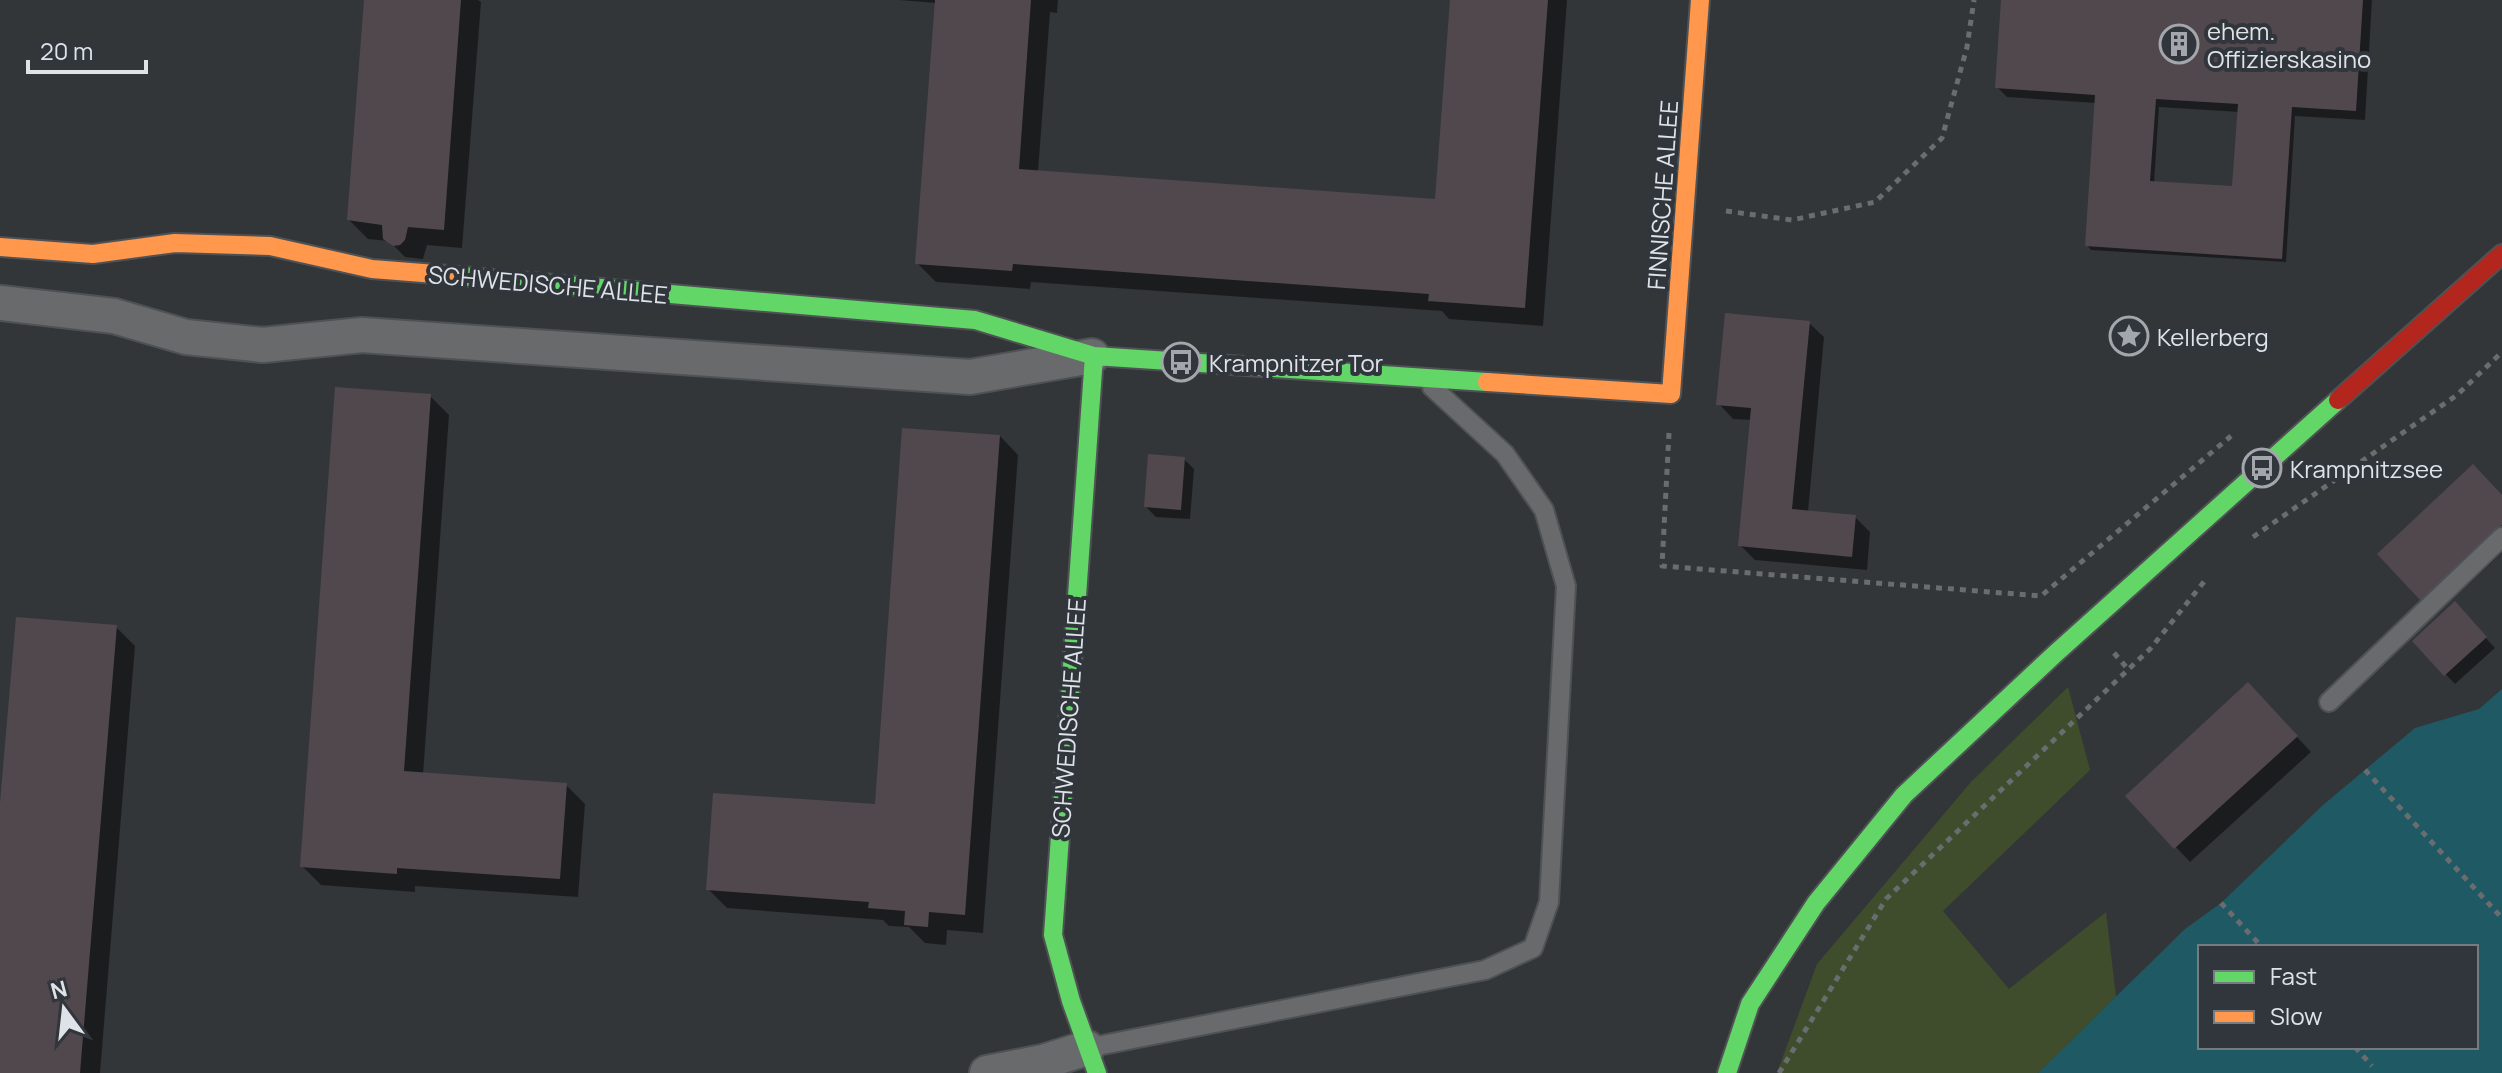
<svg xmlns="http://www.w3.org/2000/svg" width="2502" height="1073" viewBox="0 0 2502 1073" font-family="Manrope,sans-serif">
	<rect width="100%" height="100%" fill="#333639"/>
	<!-- green -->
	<path fill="#3f4d2c" d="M2068,687L2090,770L1943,911L2009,989L2106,912L2116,997L2038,1073H1777L1817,964L1971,782Z"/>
	<!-- water -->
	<path fill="#1e5964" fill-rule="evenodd" d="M2502,689V1073H2038L2185,929L2221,903L2323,805L2415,728L2479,709ZM2200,947H2476V1047H2200Z"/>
	<!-- shadow -->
	<path fill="#0007" fill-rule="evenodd" d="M366,0H478L481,2L462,248L427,245L423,259L405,257L389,241L368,239L349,220Z
		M899,0H1058L1057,13L1050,12L1038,172L1437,202L1452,0H1567L1543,326L1449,319L1442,311L1031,282L1030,289L936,282L917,263L936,3Z
		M2003,0H2372L2365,120L2295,116L2286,262L2091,250L2087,245L2096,103L2007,97L1997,87ZM2159,107L2239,112L2234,189L2154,183Z
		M1809,323L1824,337L1808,512L1855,517L1870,532L1867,570L1755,560L1740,545L1752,420L1733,419L1719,404Z
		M430,396L449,415L423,775L566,785L585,804L578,897L415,886V892L321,885L302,866Z
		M1000,436L1018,455L983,933L947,930L946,945L925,943L909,927L889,926L883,920L727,908L708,889L877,806Z
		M1184,459L1194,469L1190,519L1156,517L1146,507Z
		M2502,497V553L2437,614L2422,600Z
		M2464,614L2495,648L2455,684L2414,641Z
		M116,627L135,646L100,1073H0V827Z
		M2263,700L2311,752L2190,862L2128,796Z"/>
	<!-- building -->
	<path fill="#51484e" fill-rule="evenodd" d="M364,0H461L444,230L408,227L405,240L400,245L393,246L383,239L382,225L347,220Z
		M935,0H1031L1019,169L1435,199L1450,0H1548L1525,308L1428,301L1429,294L1013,264L1012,271L915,264Z
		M2001,0H2363L2356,111L2292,107L2282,259L2085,246L2095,95L1995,88ZM2156,99L2238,104L2232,186L2150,181Z
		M1725,313L1810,321L1792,509L1856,515L1852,557L1738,546L1751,408L1716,405Z
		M335,387L431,394L404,771L567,783L560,879L397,868V874L300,867Z
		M902,428L1000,435L965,915L929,912L928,927L904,925L905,911L868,908L869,902L706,890L713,793L875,804Z
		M1148,454L1185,457L1181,510L1144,507Z
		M2473,464L2502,495V525L2421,601L2377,554Z
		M2455,601L2487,637L2444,676L2412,641Z
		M16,617L117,625L80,1073H0V803Z
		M2248,682L2298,736L2174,849L2125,796Z"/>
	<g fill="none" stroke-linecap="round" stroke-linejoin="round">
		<!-- lane casing -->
		<g stroke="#4f5254" stroke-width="22">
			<path id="lane" d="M2329,702L2502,537
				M1087,1048L1485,970L1533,948L1549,902L1566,586L1544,510L1505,454L1432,387"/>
		</g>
		<!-- street casing -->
		<g stroke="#4f5254" stroke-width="38">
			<path id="street" d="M0,303L114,316L186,337L263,345L362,335L970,377L1092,356
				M987,1073L1043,1062L1087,1048"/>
		</g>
		<!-- fast casing -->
		<g stroke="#4f5254" stroke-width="22">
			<path id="fast" d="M448,275L975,320L1094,356L1487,382
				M1094,356L1053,935L1071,1001L1097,1073
				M1727,1073L1750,1004L1816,903L1904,795L2056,653L2338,400"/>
		</g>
		<!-- slow casing -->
		<g stroke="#4f5254" stroke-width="22">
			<path id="slow" d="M0,247L93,254L175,243L270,246L372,269L448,275
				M1487,382L1671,394L1700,0"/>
		</g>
		<!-- jam casing -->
		<g stroke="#4f5254" stroke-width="22">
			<path id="jam" d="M2338,400L2502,254"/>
		</g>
		<!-- path -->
		<path stroke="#6a6d6f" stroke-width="5" stroke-dasharray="6 6" stroke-linecap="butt" d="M1726,211L1792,220L1875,202L1942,138L1967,47L1974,0
			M1669,433L1662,566L2041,596L2231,436
			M2253,537L2457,395L2502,352
			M2114,653L2128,669
			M2365,770L2502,918
			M2221,903L2262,947
			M2355,1047L2372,1066
			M1779,1073L1886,899L2151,648L2207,578"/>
		<!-- lane -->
		<use href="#lane" stroke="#686a6c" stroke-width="18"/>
		<!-- street -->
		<use href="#street" stroke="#686a6c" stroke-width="34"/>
		<!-- fast -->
		<use href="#fast" stroke="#63d668" stroke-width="18"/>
		<!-- slow -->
		<use href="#slow" stroke="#ff974d" stroke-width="18"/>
		<!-- jam -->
		<use href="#jam" stroke="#b3261e" stroke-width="18"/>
	</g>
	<!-- icons -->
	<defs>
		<g id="building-ring" transform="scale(2)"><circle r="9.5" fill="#30363c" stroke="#a3a6aa" stroke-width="1.5"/><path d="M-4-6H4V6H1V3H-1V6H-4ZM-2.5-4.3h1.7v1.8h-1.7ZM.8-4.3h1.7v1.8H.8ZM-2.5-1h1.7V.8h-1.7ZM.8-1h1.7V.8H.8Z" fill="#a3a6aa"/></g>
		<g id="sight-ring" transform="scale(2)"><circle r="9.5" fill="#30363c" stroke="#a3a6aa" stroke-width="1.5"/><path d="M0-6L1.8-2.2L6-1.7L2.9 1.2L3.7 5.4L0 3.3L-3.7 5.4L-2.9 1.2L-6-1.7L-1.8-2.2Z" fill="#a3a6aa"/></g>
		<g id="bus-ring" transform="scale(2)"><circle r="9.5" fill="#30363c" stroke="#a3a6aa" stroke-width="1.5"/><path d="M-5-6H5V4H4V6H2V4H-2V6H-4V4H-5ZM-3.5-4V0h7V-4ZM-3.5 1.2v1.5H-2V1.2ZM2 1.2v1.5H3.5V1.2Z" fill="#a3a6aa"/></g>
	</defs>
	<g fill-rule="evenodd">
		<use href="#building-ring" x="2179" y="44"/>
		<use href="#sight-ring" x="2129" y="336"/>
		<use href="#bus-ring" x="1181" y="362"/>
		<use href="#bus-ring" x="2262" y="468"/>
	</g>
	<g text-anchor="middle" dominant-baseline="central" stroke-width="8" stroke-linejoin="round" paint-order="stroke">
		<!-- poi labels -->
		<g font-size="24" fill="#dfe3e7" stroke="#30363c" text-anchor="start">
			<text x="2207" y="30">ehem.<tspan x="2207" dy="28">Offizierskasino</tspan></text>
			<text x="2157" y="336">Kellerberg</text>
			<text x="1209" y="362">Krampnitzer Tor</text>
			<text x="2290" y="468">Krampnitzsee</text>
		</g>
		<!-- street labels -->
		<g font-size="24" fill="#dfe3e7" stroke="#30363c">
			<text transform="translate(1662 195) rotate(-86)">FINNISCHE ALLEE</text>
			<text transform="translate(548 284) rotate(5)">SCHWEDISCHE ALLEE</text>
			<text transform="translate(1068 718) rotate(-86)">SCHWEDISCHE ALLEE</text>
		</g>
	</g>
	<!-- legend -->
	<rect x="2198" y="945" width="280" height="104" fill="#30363c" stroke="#767b80" stroke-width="2"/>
	<rect x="2214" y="971" width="40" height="12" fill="#63d668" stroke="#767b80" stroke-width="2"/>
	<text x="2270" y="985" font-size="24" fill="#dfe3e7">Fast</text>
	<rect x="2214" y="1011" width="40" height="12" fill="#ff974d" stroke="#767b80" stroke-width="2"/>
	<text x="2270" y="1025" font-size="24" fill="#dfe3e7">Slow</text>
	<!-- north arrow -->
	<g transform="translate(64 1009) rotate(345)" stroke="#30363c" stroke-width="6" paint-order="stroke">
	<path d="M0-6L14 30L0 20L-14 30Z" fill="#dfe3e7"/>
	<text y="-12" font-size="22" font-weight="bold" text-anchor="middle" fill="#dfe3e7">N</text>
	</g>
	<!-- scale -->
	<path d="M28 60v12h118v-12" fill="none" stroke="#dfe3e7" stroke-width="4"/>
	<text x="40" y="60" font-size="24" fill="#dfe3e7" stroke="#30363c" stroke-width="6" paint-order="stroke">20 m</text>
</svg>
